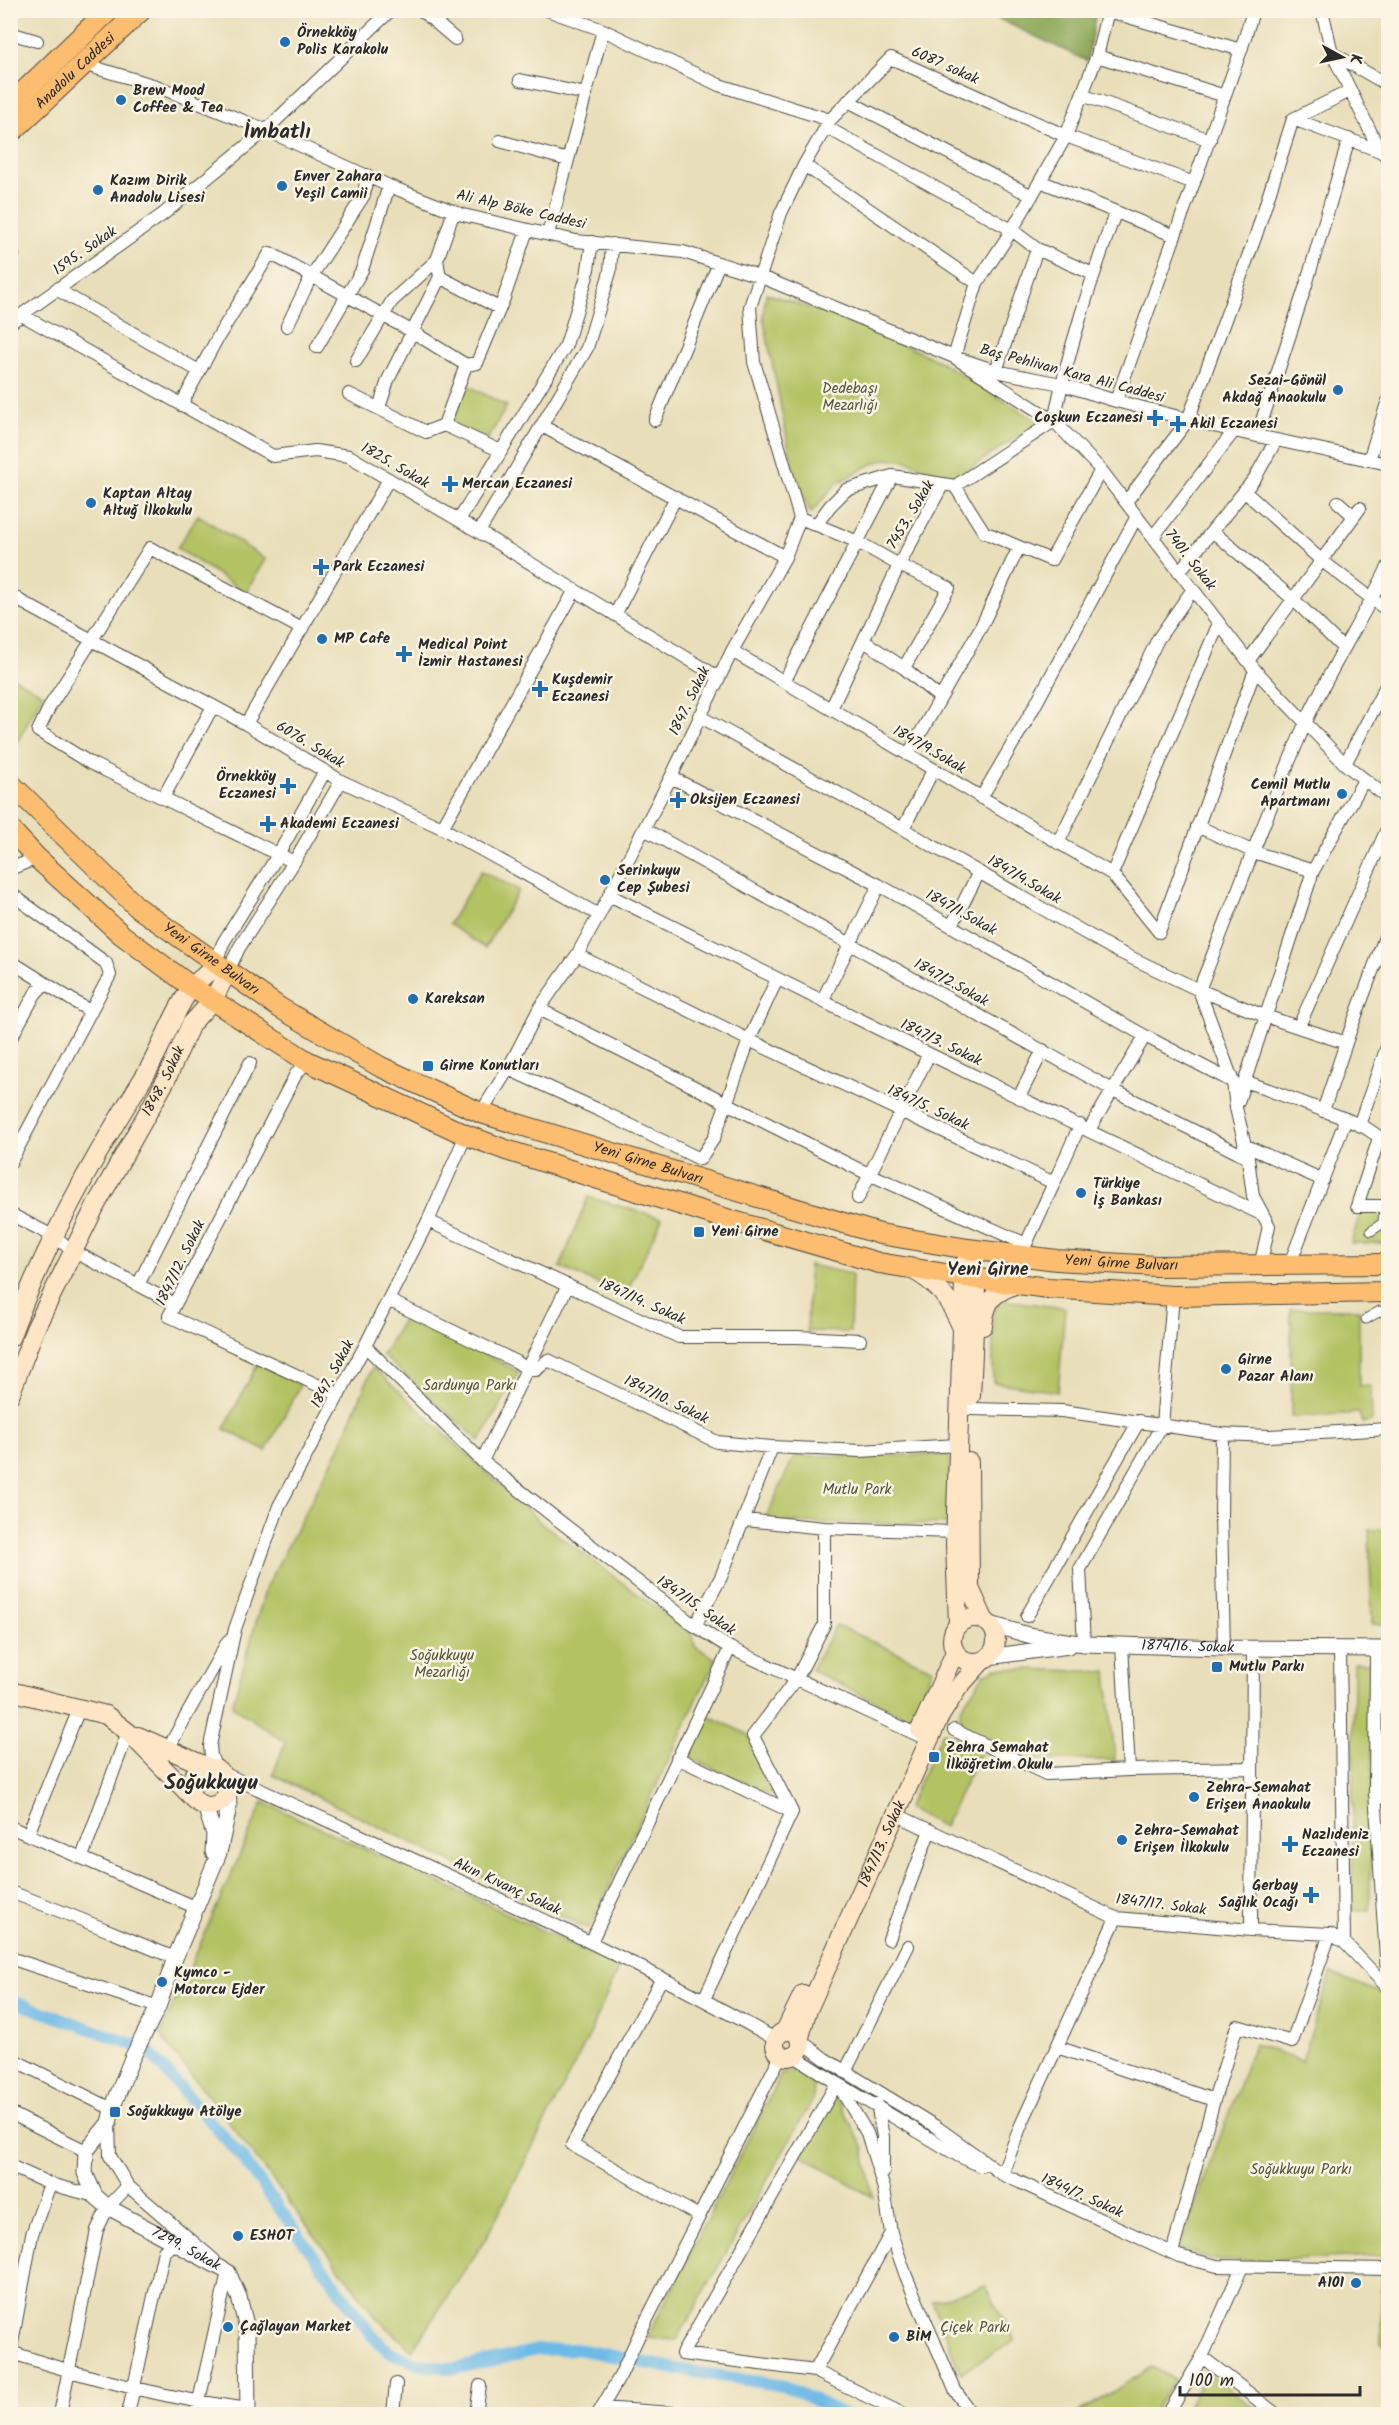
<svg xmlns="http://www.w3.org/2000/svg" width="1399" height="2425" viewBox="0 0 1399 2425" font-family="Kalam,sans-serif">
	<rect width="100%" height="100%" fill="#fcf5e5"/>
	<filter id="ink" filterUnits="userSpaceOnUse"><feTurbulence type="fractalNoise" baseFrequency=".0167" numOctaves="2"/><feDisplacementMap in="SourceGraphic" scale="12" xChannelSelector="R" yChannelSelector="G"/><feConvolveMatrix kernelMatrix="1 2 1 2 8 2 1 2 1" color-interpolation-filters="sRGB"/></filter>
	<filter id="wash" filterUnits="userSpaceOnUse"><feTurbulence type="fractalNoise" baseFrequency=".008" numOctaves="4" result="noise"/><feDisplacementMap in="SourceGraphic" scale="24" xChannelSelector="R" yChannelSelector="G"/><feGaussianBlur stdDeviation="1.35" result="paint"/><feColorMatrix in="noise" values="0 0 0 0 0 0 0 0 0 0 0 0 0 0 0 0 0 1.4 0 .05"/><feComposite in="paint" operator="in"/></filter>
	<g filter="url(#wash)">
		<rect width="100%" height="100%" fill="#e8deb9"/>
		<!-- green -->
		<path fill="#b3c264" stroke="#6f7648" stroke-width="1.5" d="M766,293L869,329L941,362L1039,422L953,480L908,461L886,459L870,465L836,484L811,513L796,484L763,316Z
			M467,385L507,406L487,440L454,426L451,420Z
			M198,515L265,559L246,593L177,548Z
			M11,676L43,694L11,754Z
			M481,871L519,890L485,948L449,924Z
			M588,1197L662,1218L625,1296L560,1267Z
			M1363,1203H1388V1243H1351Z
			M809,1265L852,1274L850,1332L807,1331Z
			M1002,1300L1065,1308L1058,1392L993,1382V1312Z
			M1291,1309H1359V1386H1371L1372,1421L1362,1423L1359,1413L1291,1417Z
			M407,1313L519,1372L480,1441L382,1355Z
			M258,1363L300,1385L266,1451L224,1429Z
			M373,1367L539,1521L693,1635L695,1646L716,1659L589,1929L273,1775L285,1742L232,1706L266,1587L339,1448Z
			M949,1455L950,1524L764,1522L794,1456Z
			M1388,1529V1624H1372L1369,1530Z
			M836,1625L933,1669L911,1719L811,1670Z
			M1354,1663H1373L1370,1910H1352Z
			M997,1668L1107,1672L1115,1760H1039L961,1726L960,1709L985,1673Z
			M707,1715L747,1734L780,1799L688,1757Z
			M943,1732L982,1749L944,1827L907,1808Z
			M263,1802L515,1917L618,1968L591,2032L485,2240L412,2350L377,2318L221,2112L160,2035Z
			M1331,1973L1388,1996V2256L1220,2261L1179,2249L1254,2044L1302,2061Z
			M796,2070L814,2084L813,2099L677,2340L647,2338L781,2074Z
			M835,2095L863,2146L873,2197L801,2155Z
			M1382,2273H1388V2347L1381,2343Z
			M986,2286L1015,2341L960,2373L932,2301Z
			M1152,2367L1175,2379L1152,2414H1077Z
			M1207,2373L1263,2414H1183Z"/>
		<!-- forest -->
		<path fill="#8ea85a" stroke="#5c6a42" stroke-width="1.5" d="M982,11H1096L1087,61Z"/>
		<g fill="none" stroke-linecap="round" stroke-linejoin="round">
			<!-- canal -->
			<path stroke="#6ebae7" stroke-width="12" d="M10,2000L146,2049L240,2155L372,2335L389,2352L418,2364L455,2369L537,2350L578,2349L676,2369L784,2386L844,2414"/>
		</g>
	</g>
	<g filter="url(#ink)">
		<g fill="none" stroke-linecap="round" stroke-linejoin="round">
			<!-- pedestrian casing -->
			<g stroke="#474640" stroke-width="11">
				<path id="pedestrian" d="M1371,1231L1383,1223L1384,1206
					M1366,1319L1380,1311"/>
			</g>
			<!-- minor casing -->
			<g stroke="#474640" stroke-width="14">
				<path id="minor" d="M421,10L455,39
					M547,10L603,30L719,85L830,120
					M1108,10L1097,56L1066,136L1012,230L977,283L954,357L1054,421L1101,470L1255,670L1345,764L1388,798
					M1322,10L1332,53L1380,151L1388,157
					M1108,11L1241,50
					M10,33L37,41
					M1332,53L1388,85
					M1097,56L1225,96
					M83,64L156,86L266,130L389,186L463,215L576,241L683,252L759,276L954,357L996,371L1061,384L1116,401L1234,431L1388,464
					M520,80L586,94
					M1082,95L1210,140
					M848,101L1032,196
					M1293,119L1380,151
					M826,127L1012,230L1037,249L1093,274
					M500,141L568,160
					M804,165L977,283
					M1040,181L1175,236
					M548,234L603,30
					M10,253L13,255
					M440,277L499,308
					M56,289L199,371
					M22,315L273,456L315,451L349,456L479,532L718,677
					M10,323L162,215L266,130L391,10
					M287,326L311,277L364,195L367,175
					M317,347L362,270L389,186
					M356,361L392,301L437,260L454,211
					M996,371L1037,249
					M349,394L426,432L444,425L466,365L477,363L504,298L527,230
					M1116,401L1241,50L1253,11L1250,10
					M181,405L218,337L270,253L413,332L466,365
					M379,408L388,380L440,277L437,260
					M655,420L719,263
					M444,425L501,451
					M542,426L785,557
					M1257,436L1306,285L1349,139
					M1369,460L1388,400
					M955,486L984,532L1019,547
					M1244,491L1321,560L1388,611
					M1126,502L1188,420L1256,235L1293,119L1350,91
					M1338,502L1354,516
					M800,518L858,542L899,565L949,588L904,668
					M459,520L566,345L587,276L592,242
					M816,525L830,506L846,490L892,476
					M1212,531L1293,599L1343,648
					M479,532L587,348L610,272L612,244
					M1153,537L1234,431
					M1179,572L1255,478L1276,440
					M10,593L20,601L246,724L341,781L442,828L599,915
					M615,615L676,497
					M864,641L904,668L940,698
					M732,651L1112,874L1159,932
					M1248,661L1360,508
					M784,682L892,476L943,484
					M213,706L163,798L294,862
					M831,709L899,565L943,484L955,486L1054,421C1068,350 1091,281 1115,213
					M699,716L903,829L1115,950L1199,990L1265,1016L1346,1043
					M246,724L389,479
					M908,755L981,627L1019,547L1051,560L1101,470
					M1345,764L1388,682
					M671,777L879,885L1145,1036L1233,1082
					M163,798L90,763L38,731L50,706L150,548L302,629
					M981,798L1032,711L1137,516
					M1197,826L1254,852L1313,871
					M442,828L575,590
					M644,829L1111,1089L1248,1158
					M903,829L933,770
					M1058,843L1158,639L1193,589
					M10,869L37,858
					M1112,874L1219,623
					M10,893L106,963L110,975L10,1163
					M609,895L929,1054L1261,1214
					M952,925L979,872
					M1159,932L1255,670
					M10,961L91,1012
					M216,962L223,943L278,855L325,771
					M228,971L239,948L294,862L341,781
					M822,1001L879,885
					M539,1009L858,1169L1026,1244L1054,1183L749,1040L577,955
					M1299,1026L1388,827
					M10,1040L35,994L44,984
					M307,1061L296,1074L169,1316L339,1395
					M508,1069L601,1111L700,1159L714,1138L749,1040L777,979
					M1245,1081L1346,1119L1366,1128L1388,1143
					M1019,1097L1043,1050
					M1238,1102L1313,871L1364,780
					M1323,1111L1349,1034L1388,929
					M481,1113L508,1069L539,1009L577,955L599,915L671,777L732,651L785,557L800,518L754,362L750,307L781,213L804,165L830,120L891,58L1066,136L1194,183
					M1359,1125L1388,1044
					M1089,1130L1145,1036
					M1379,1138L1357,1206H1388
					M1244,1145L1323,1180
					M1054,1183L1080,1125
					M858,1198L929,1054
					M10,1214L55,1237L73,1251L175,1304
					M428,1221L679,1337H798L860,1340
					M1260,1266L1269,1226L1253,1196L1248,1158L1236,1108L1233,1082L1199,990C1234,902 1267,812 1305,724C1329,670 1362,620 1388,567
					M1289,1266L1346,1119
					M138,1285L250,1063
					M388,1300L517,1362L528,1370H536L548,1360L717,1442L772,1447L861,1451L957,1445
					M365,1346L482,1461L695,1626L730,1648L918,1735
					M970,1409L1062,1411L1222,1434L1270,1436L1388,1429
					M1222,1434L1221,1517L1224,1648
					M482,1461L568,1285
					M745,1520L824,1528L955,1532
					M1027,1616L1139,1421
					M695,1626L721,1577L772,1447
					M1084,1644L1080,1569L1162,1425L1173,1296
					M1122,1645L1129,1770
					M1340,1649L1344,1942
					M1376,1650L1375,1792L1388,1988
					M954,1730L1046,1774L1129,1770L1251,1768
					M165,1754L228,1641
					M677,1758L792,1812L753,1736L797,1678L824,1625V1528
					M216,1769L211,1756L210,1746L235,1629L279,1506L365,1346L428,1221L466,1135
					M221,1772C407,1858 597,1938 775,2039
					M1375,1792L1388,1799
					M895,1814L1116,1918L1251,1930L1330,1934L1344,1942L1388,1988
					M10,1827L195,1907
					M28,1834L80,1707
					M82,1857L128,1732
					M10,1892C66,1912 120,1936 175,1958
					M1251,1930L1253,1647
					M889,1939L930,1830
					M591,1942L730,1648
					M10,1958L158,2007
					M662,1978L572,2145L699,2216
					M704,1999L792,1812
					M801,2041L825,2059L935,2126L1002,2174L1179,2256L1217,2266L1388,2269
					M1057,2047L1214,2100
					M794,2056L837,2083L867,2133L884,2189L891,2233L906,2276L955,2390L971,2414
					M10,2058L112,2109
					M845,2072L908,1946
					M877,2104L883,2137V2173
					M10,2113L86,2151
					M109,2123L110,2156L128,2186L214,2260
					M10,2166L50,2184L95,2196
					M1002,2174L1021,2125L1116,1918
					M891,2233L815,2371L903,2414
					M1172,2253L1214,2100L1237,2026L1292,2042L1330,1934
					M10,2352C87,2378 168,2399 249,2409
					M10,2354L32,2234L50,2184
					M1202,2357L1276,2414
					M815,2371L682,2354L837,2083L959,2156L981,2166
					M602,2408L686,2414
					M60,2414L97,2230L108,2207L128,2186
					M128,2414L164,2251L175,2244
					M196,2414L228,2272
					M393,2414L396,2384
					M476,2414L480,2386
					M598,2414L620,2376L639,2335L781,2055
					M1168,2414L1202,2357L1242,2267"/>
			</g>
			<!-- tertiary casing -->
			<g stroke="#474640" stroke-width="17">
				<g id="tertiary">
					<path id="s1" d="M990,1624L1028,1635L1084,1644L1224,1648L1388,1649"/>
					<path d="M988,1657L1069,1646"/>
					<path id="s2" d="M228,1789L229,1807L219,1853L175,1958L158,2007L132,2058L112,2109L109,2123L86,2151L85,2173L95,2196L108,2207L228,2272L239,2297L247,2329L248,2414"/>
					<path d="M205,1806L214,1834L213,1852"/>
				</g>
			</g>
			<!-- secondary casing -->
			<g stroke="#474640" stroke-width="20">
				<g id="secondary">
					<path d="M968,1249L976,1288L971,1396"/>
					<path d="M911,1269C939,1284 949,1299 962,1328L955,1544L958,1624"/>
					<path d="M962,1325L965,1263"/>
					<path d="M983,1326C986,1300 992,1293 1017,1284"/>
					<path d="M10,1338C44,1247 92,1159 144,1077C161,1050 172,1014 191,988C199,978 209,975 216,962"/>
					<path id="s3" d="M10,1395L35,1329L96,1205L166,1080L191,1024L213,1000L228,971"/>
					<path d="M969,1462L970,1588L984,1619"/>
					<circle cx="974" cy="1640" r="22"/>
					<path d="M10,1691L106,1715L128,1732L194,1799"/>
					<path d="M920,1730L955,1652"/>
					<path d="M138,1736L210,1768"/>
					<circle cx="209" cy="1787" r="19"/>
					<circle cx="788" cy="2044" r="13"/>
					<path d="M785,2031L803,1994"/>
					<path id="s4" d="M800,2037L807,2012L939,1718L958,1688L982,1661"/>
				</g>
			</g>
			<!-- primary casing -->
			<g stroke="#474640" stroke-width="22">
				<g id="primary">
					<path id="s5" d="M10,783L137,907L280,1008L379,1066L481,1113L880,1234L968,1249L1057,1260L1156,1266L1388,1264"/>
					<path d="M10,829L37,858L122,935L192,987L269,1037L307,1061L466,1135L506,1150L730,1220L879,1263L964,1277L1048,1288L1173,1296L1388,1292"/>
				</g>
			</g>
			<!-- trunk casing -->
			<g stroke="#474640" stroke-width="23">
				<g id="trunk">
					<path d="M10,105L109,10"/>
					<path id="s6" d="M10,133L141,10"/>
				</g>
			</g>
			<!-- pedestrian -->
			<use href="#pedestrian" stroke="#fff" stroke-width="9"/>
			<!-- minor -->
			<use href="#minor" stroke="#fff" stroke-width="12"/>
			<!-- tertiary -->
			<use href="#tertiary" stroke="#fff" stroke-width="15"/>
			<!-- secondary -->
			<use href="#secondary" stroke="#fee5c5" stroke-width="18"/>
			<!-- primary -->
			<use href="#primary" stroke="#fcbd6f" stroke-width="20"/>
			<!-- trunk -->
			<use href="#trunk" stroke="#fcbd6f" stroke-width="21"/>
		</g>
	</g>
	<!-- markers -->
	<g fill="#1f6fb2" stroke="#fcf5e5" stroke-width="2">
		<circle cx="285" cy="42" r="6"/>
		<circle cx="121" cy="100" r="6"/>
		<circle cx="282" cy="186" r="6"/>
		<circle cx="98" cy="190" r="6"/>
		<circle cx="1338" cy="390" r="6"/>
		<path d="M1152 409h6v6h6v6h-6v6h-6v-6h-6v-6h6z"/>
		<path d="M1175 415h6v6h6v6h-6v6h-6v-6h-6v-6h6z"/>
		<path d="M447 475h6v6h6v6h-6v6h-6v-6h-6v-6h6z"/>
		<circle cx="91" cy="503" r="6"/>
		<path d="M318 558h6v6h6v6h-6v6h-6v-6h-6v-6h6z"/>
		<circle cx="322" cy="639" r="6"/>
		<path d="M401 645h6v6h6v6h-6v6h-6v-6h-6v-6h6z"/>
		<path d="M537 680h6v6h6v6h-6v6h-6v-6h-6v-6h6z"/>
		<path d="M285 777h6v6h6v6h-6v6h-6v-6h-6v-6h6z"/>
		<circle cx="1342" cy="794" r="6"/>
		<path d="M675 791h6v6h6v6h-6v6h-6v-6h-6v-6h6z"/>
		<path d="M265 815h6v6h6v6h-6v6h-6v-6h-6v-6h6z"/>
		<circle cx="605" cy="880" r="6"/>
		<circle cx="413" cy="999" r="6"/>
		<rect x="422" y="1060" width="12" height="12" rx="3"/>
		<circle cx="1081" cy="1193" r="6"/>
		<rect x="693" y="1226" width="12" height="12" rx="3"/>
		<circle cx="1226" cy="1369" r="6"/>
		<rect x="1211" y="1661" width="12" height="12" rx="3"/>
		<rect x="928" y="1751" width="12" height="12" rx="3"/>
		<circle cx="1194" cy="1797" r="6"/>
		<circle cx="1122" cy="1840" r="6"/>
		<path d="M1287 1835h6v6h6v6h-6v6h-6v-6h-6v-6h6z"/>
		<path d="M1308 1886h6v6h6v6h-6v6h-6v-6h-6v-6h6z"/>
		<circle cx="162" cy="1982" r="6"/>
		<rect x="109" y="2106" width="12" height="12" rx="3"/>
		<circle cx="238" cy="2236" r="6"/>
		<circle cx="1356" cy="2283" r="6"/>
		<circle cx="228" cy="2327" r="6"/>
		<circle cx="894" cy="2337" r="6"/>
	</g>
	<g text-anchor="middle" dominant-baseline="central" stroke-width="5" stroke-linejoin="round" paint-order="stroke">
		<!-- poi labels -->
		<g font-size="15" font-weight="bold" fill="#2b2b2b" stroke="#fcf5e5" text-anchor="start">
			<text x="297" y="33">Örnekköy<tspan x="297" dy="17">Polis Karakolu</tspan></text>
			<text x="133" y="91">Brew Mood<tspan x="133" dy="17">Coffee &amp; Tea</tspan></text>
			<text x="294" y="177">Enver Zahara<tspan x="294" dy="17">Yeşil Camii</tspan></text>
			<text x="110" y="181">Kazım Dirik<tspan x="110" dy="17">Anadolu Lisesi</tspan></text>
			<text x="1326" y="381" text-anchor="end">Sezai-Gönül<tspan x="1326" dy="17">Akdağ Anaokulu</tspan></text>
			<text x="1143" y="418" text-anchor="end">Coşkun Eczanesi</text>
			<text x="1190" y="424">Akil Eczanesi</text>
			<text x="462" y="484">Mercan Eczanesi</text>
			<text x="103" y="494">Kaptan Altay<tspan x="103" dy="17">Altuğ İlkokulu</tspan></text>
			<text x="333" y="567">Park Eczanesi</text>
			<text x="334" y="639">MP Cafe</text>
			<text x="418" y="645">Medical Point<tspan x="418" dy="17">İzmir Hastanesi</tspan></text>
			<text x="552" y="680">Kuşdemir<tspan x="552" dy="17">Eczanesi</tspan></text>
			<text x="276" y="777" text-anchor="end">Örnekköy<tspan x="276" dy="17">Eczanesi</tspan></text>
			<text x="1330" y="785" text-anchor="end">Cemil Mutlu<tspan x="1330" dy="17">Apartmanı</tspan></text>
			<text x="690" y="800">Oksijen Eczanesi</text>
			<text x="280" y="824">Akademi Eczanesi</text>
			<text x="617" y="871">Serinkuyu<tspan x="617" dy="17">Cep Şubesi</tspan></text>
			<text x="425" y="999">Kareksan</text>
			<text x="440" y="1066">Girne Konutları</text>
			<text x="1093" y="1184">Türkiye<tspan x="1093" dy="17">İş Bankası</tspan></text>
			<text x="711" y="1232">Yeni Girne</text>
			<text x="1238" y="1360">Girne<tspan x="1238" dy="17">Pazar Alanı</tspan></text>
			<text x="1229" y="1667">Mutlu Parkı</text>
			<text x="946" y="1748">Zehra Semahat<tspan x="946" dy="17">İlköğretim Okulu</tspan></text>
			<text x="1206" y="1788">Zehra-Semahat<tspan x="1206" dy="17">Erişen Anaokulu</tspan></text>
			<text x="1134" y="1831">Zehra-Semahat<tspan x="1134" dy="17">Erişen İlkokulu</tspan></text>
			<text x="1302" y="1835">Nazlıdeniz<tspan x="1302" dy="17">Eczanesi</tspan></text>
			<text x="1298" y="1886" text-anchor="end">Gerbay<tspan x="1298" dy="17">Sağlık Ocağı</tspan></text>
			<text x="174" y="1973">Kymco -<tspan x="174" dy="17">Motorcu Ejder</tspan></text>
			<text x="127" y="2112">Soğukkuyu Atölye</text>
			<text x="250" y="2236">ESHOT</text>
			<text x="1344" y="2283" text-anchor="end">A101</text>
			<text x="240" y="2327">Çağlayan Market</text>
			<text x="906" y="2337">BİM</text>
		</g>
		<!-- street labels -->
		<g font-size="15" fill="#2b2b2b" stroke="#fcf5e5">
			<text transform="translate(945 66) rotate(24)">6087 sokak</text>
			<text stroke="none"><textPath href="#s6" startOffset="90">Anadolu Caddesi</textPath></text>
			<text transform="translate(521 210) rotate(13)">Ali Alp Böke Caddesi</text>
			<text transform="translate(85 251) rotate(-35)">1595. Sokak</text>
			<text transform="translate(1072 374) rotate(15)">Baş Pehlivan Kara Ali Caddesi</text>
			<text transform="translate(395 466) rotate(30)">1825. Sokak</text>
			<text transform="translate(911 515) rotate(-59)">7453. Sokak</text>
			<text transform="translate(1190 560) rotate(52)">7401. Sokak</text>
			<text transform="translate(690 701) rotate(-64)">1847. Sokak</text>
			<text transform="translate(310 745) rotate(31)">6076. Sokak</text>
			<text transform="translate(929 750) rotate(30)">1847/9.Sokak</text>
			<text transform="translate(1024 880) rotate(30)">1847/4.Sokak</text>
			<text transform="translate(961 913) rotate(29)">1847/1.Sokak</text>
			<text stroke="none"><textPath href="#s5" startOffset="268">Yeni Girne Bulvarı</textPath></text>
			<text transform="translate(951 983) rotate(29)">1847/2.Sokak</text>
			<text transform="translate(941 1043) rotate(26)">1847/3. Sokak</text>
			<text stroke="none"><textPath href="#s3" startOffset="350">1848. Sokak</textPath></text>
			<text transform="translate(928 1108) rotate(25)">1847/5. Sokak</text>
			<text stroke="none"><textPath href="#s5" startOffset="754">Yeni Girne Bulvarı</textPath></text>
			<text transform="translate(181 1263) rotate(-64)">1847/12. Sokak</text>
			<text stroke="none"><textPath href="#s5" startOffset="1240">Yeni Girne Bulvarı</textPath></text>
			<text transform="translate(642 1302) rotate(24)">1847/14. Sokak</text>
			<text transform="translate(333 1374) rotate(-62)">1847. Sokak</text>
			<text transform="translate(666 1400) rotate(26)">1847/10. Sokak</text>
			<text transform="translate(696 1606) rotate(35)">1847/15. Sokak</text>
			<text stroke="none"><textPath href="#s1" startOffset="200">1874/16. Sokak</textPath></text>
			<text stroke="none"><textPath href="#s4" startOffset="210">1847/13. Sokak</textPath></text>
			<text transform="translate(507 1887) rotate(25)">Akın Kıvanç Sokak</text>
			<text transform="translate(1161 1905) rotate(7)">1847/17. Sokak</text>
			<text transform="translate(1082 2196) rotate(24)">1844/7. Sokak</text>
			<text stroke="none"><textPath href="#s2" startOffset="546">7299. Sokak</textPath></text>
		</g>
		<!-- park labels -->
		<g font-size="15" fill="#54583c" stroke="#fcf5e5">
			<text x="850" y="389">Dedebaşı<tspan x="850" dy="17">Mezarlığı</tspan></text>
			<text x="470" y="1386">Sardunya Parkı</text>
			<text x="857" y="1490">Mutlu Park</text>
			<text x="442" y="1656">Soğukkuyu<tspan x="442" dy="17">Mezarlığı</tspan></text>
			<text x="1301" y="2170">Soğukkuyu Parkı</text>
			<text x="975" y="2328">Çiçek Parkı</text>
		</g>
		<!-- quarter labels -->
		<g font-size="18" font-weight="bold" fill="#2b2b2b" stroke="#fcf5e5">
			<text x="988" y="1270">Yeni Girne</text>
		</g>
		<!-- district labels -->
		<g font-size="21" font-weight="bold" fill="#2b2b2b" stroke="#fcf5e5">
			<text x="277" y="132">İmbatlı</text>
			<text x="211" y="1783">Soğukkuyu</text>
		</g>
	</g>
	<!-- margin -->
	<rect width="1399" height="2425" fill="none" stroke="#fcf5e5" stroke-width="36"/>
	<!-- north arrow -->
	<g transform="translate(1342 57) rotate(98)" stroke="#fcf5e5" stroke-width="4.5" paint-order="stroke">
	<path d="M0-4.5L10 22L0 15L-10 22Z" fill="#2b2b2b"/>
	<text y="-9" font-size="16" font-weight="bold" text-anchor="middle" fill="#2b2b2b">K</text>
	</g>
	<!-- scale -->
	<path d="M1180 2386v9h180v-9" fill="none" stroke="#2b2b2b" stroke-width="3"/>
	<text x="1189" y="2386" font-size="18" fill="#2b2b2b" stroke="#fcf5e5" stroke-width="4.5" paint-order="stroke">100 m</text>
</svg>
